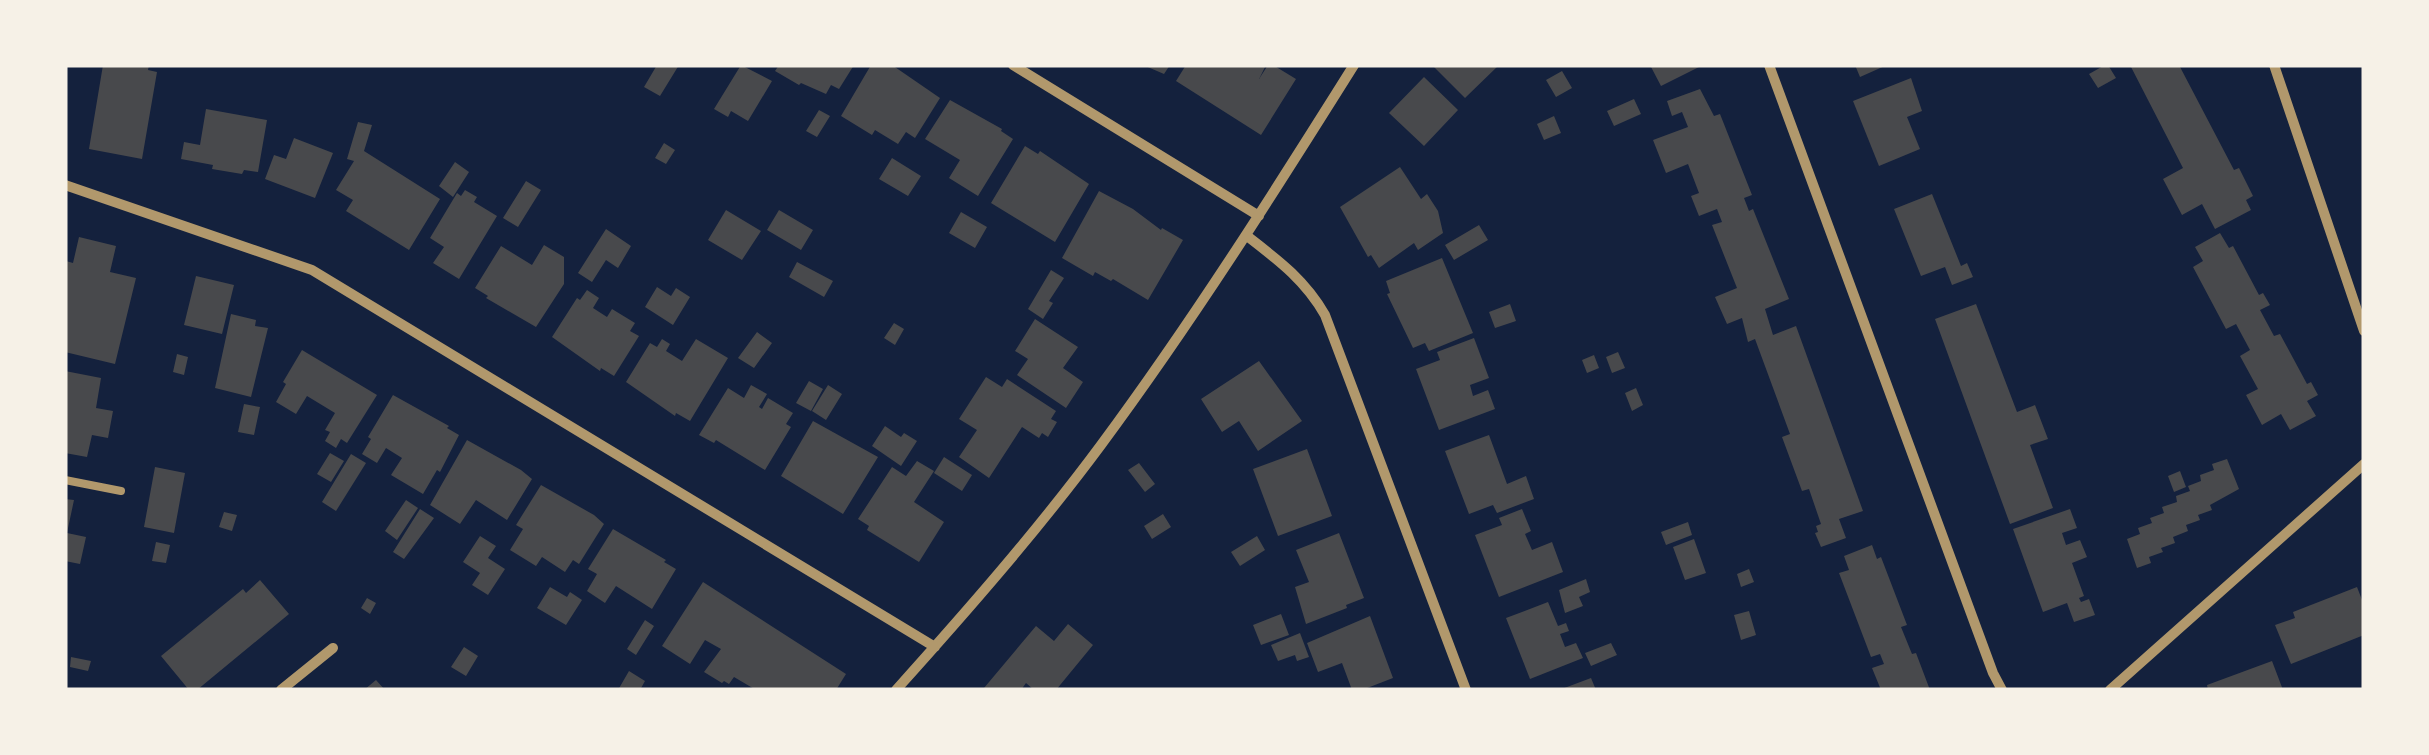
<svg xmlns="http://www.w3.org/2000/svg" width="2429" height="755" viewBox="0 0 2429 755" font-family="'Asap Condensed',sans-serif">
	<rect width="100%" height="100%" fill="#14213d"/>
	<!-- building -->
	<path fill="#48494c" d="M103,65H149L148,70L157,72L142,159L89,149Z
		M657,65H679L660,96L644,87Z
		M741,65L772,81L748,121L731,111L728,117L714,109Z
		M779,65H854L839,89L831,85L826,94L801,83L799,85L775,71Z
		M871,65H892L940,98L915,138L906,132L898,144L875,130L872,135L841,116Z
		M1143,65H1170L1164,74Z
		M1186,65H1266L1259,79L1268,65H1273L1296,79L1261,135L1176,81Z
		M1432,65H1499L1465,98Z
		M1650,65H1703L1661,86Z
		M1855,65H1887L1860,77Z
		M2105,65H2108L2116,78L2098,88L2089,74Z
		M2130,65H2179L2234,170L2239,168L2253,196L2246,200L2251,210L2215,229L2202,204L2182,215L2163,179L2183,168Z
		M1562,71L1572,88L1556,97L1546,80Z
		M1424,77L1458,110L1424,146L1389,113Z
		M1911,78L1922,111L1907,117L1920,149L1879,166L1853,101Z
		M1700,89L1714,116L1720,114L1752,195L1744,198L1749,211L1753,209L1789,299L1765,309L1773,335L1796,326L1863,511L1839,519L1846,538L1821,547L1815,533L1818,532L1816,526L1821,524L1809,489L1802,491L1782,437L1790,434L1755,339L1748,342L1742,318L1727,324L1715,297L1737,288L1712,225L1722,222L1717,209L1699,216L1691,196L1699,193L1688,164L1666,173L1653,140L1688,127L1682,112L1672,116L1667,101Z
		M1634,99L1641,114L1614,126L1607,111Z
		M950,100L1002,129L1001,131L1013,139L978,196L949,178L960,160L925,139Z
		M206,109L267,120L258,172L244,170L242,174L212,169L213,165L181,159L184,142L200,145Z
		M819,110L830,116L817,137L806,131Z
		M1554,116L1561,133L1544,140L1537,124Z
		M358,122L372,125L364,151L440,199L409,250L346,211L353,200L336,190L354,161L347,159Z
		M294,138L333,153L315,198L265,179L274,155L286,159Z
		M664,143L675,150L666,164L655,158Z
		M1025,146L1038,154L1040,151L1089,184L1055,242L991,203Z
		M892,158L921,176L908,196L879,179Z
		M455,162L469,172L453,197L439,186Z
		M1400,167L1421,199L1427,194L1438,211L1443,233L1418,250L1414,243L1379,268L1371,255L1368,257L1340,207Z
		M526,181L541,190L518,227L503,218Z
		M465,190L477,197L474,202L497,216L459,279L433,263L444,247L430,238L457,193L461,196Z
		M1099,191L1133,209L1161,230L1162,228L1183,240L1148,300L1113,279L1111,281L1095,272L1093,276L1062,258Z
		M1932,194L1961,266L1967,263L1973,277L1952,285L1945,267L1921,276L1894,209Z
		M726,210L761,231L742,260L708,240Z
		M779,210L813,230L801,250L767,230Z
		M961,212L987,227L975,248L949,233Z
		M1479,225L1488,240L1454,260L1445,245Z
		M606,229L631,246L618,268L606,260L592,282L578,273Z
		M2220,233L2229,248L2233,246L2259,295L2263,293L2270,305L2260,310L2274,336L2280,334L2307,384L2311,382L2318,395L2307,401L2316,416L2290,430L2281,414L2262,425L2246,395L2258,389L2240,356L2250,350L2236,324L2226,329L2193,267L2203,261L2195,247Z
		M79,237L116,246L110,272L136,278L115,364L65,352V264L66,261L73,263Z
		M544,245L564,257V284L536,327L486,298L488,296L475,288L501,246L532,265Z
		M1442,258L1473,333L1429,351L1425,343L1413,348L1387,294L1390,293L1386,281Z
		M797,262L833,281L824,297L789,277Z
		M1051,270L1064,278L1049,301L1053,303L1043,319L1028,309Z
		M196,276L234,285L222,334L184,325Z
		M657,287L671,296L676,288L690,297L673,325L645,307Z
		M587,290L599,298L593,308L607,317L612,309L635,323L630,331L639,336L614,376L601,368L600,371L552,337L577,298L580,300Z
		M1510,304L1516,321L1495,328L1489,312Z
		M1976,304L2017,412L2035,405L2048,439L2030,445L2053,508L2010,524L1935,319Z
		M231,314L256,320L255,326L268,328L251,397L215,388Z
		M1035,319L1078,347L1063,368L1083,382L1066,408L1017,375L1028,359L1015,351Z
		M894,323L904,329L895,345L884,338Z
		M757,332L772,343L754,368L738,358Z
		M1474,338L1489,378L1470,385L1473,396L1488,390L1495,409L1439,430L1416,369L1440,360L1437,352Z
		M662,339L670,344L666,351L682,361L696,339L728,358L690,421L676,413L675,416L626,382L650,343L657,347Z
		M302,350L377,395L347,443L341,439L336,448L325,441L330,432L325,430L335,413L307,396L296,414L276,402L286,384L283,382Z
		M1618,352L1625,368L1612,373L1606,357Z
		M177,354L188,357L184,375L173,372Z
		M1594,355L1599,368L1587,373L1582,360Z
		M1259,361L1302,421L1258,451L1239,421L1222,432L1201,399Z
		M65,371L101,378L96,408L113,411L108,438L92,435L87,457L65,453Z
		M986,377L1002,387L1007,379L1056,411L1051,419L1057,422L1048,437L1042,433L1039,438L1022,427L989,478L959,457L977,430L959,419Z
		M809,381L823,389L811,411L796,403Z
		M751,385L767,394L759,407L762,409L768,398L793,413L786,424L791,427L765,470L716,440L714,443L699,435L728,388L744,398Z
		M828,385L842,394L826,420L812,411Z
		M1636,388L1643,405L1632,411L1625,393Z
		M393,395L449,426L447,428L459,435L440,472L437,470L423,494L391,475L402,458L386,448L377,463L362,454L371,439L368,437Z
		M244,404L260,407L254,435L238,432Z
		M813,421L878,457L843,514L781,476Z
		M885,426L901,437L904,433L917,441L901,466L872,446Z
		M1489,435L1507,484L1526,476L1534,499L1497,513L1493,505L1469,514L1445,451Z
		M467,440L521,470L532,479L507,520L476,500L460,524L430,505Z
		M1307,449L1332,516L1278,536L1253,469Z
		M330,453L344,461L331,482L317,474Z
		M351,454L366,463L336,511L322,502Z
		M944,457L972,475L962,491L934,473Z
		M2227,459L2239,489L2210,505L2212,510L2198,515L2200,520L2186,525L2188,531L2173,537L2175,543L2161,548L2163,552L2149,557L2151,563L2137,568L2127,539L2140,534L2138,528L2152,523L2150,518L2164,513L2162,507L2177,502L2176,496L2190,491L2188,486L2201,481L2200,475L2214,470L2212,464Z
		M917,461L934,471L914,502L944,522L919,562L867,530L869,526L858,519L892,467L906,476Z
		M1139,463L1155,484L1145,492L1128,470Z
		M155,467L185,473L174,533L144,527Z
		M2180,471L2186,487L2174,492L2168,476Z
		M541,485L594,515L604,524L579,564L573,560L565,572L542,557L536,566L510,550L523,529L516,525Z
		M65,499L74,500L67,533L86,537L80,564L65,561Z
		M406,500L418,508L397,540L385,531Z
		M420,509L434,518L404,559L393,552Z
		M1522,509L1531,531L1525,534L1532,550L1552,542L1563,572L1499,597L1475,535L1502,525L1499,518Z
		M2070,509L2077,528L2062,533L2066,545L2080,540L2087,557L2072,563L2084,596L2079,598L2081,602L2089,599L2095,615L2074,622L2067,603L2043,612L2013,529Z
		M224,512L237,515L232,531L219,527Z
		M1163,514L1171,527L1152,539L1144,526Z
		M1688,522L1692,535L1666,545L1661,532Z
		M613,529L666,560L664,562L676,569L652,609L616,586L605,603L587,591L597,574L588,569Z
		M1339,533L1364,598L1346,605L1347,608L1306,624L1295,587L1309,582L1296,550Z
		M480,536L496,546L488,558L505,569L488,595L472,585L480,573L463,562Z
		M1257,536L1265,550L1240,566L1231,552Z
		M1694,539L1706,573L1685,580L1673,547Z
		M156,542L170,545L166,563L152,561Z
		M1872,545L1877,559L1881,557L1907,625L1901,627L1912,654L1916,653L1930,690H1881L1872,668L1884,664L1880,654L1871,657L1839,573L1849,570L1844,556Z
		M1749,569L1754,582L1741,587L1737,574Z
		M1586,579L1590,592L1579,597L1583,606L1565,613L1559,590Z
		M260,580L289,614L197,690H189L161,656L243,589L246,593Z
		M703,582L846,674L836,690H756L734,677L729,684L724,681L722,683L704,672L721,649L705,640L690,664L662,646Z
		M550,587L567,597L570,592L582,600L566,625L537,608Z
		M2357,587L2364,605V635L2291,664L2275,625L2295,618L2293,612Z
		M367,598L376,603L370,614L361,608Z
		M1548,602L1558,626L1566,623L1569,631L1560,634L1565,647L1576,643L1583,658L1530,679L1506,618Z
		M1749,611L1756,635L1741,640L1734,615Z
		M1281,614L1289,635L1261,645L1253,625Z
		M1370,616L1393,678L1362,690H1352L1342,663L1318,672L1307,643Z
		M645,620L654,626L636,655L627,649Z
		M1068,624L1093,645L1056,690H1034L1026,683L1021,690L984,688L1036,626L1054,641Z
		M1300,633L1309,657L1297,661L1295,655L1278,661L1271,645Z
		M1611,643L1617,655L1591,666L1585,653Z
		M464,647L478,656L466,676L451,667Z
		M71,657L91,661L88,671L70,667Z
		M2272,661L2283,690H2208L2207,685Z
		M629,671L645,681L640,690H618Z
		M1591,678L1596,690H1559Z
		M376,680L385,690H364Z"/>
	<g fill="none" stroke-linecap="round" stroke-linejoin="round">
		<!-- service -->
		<path stroke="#b1986c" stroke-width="8" d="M65,480L121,491"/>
		<!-- minor -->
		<path stroke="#b1986c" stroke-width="10" d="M1013,65L1259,216
			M1769,65L1993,673L2002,690
			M2274,65L2364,331
			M65,185L312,270L935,647
			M1247,236C1278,260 1305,280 1325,315L1466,690
			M281,690L333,648
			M896,690C967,611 1038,530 1101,445C1192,322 1273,194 1354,65
			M2110,690L2364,464"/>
	</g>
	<!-- border -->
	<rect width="2429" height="755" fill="none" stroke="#f6f1e7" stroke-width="135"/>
</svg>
